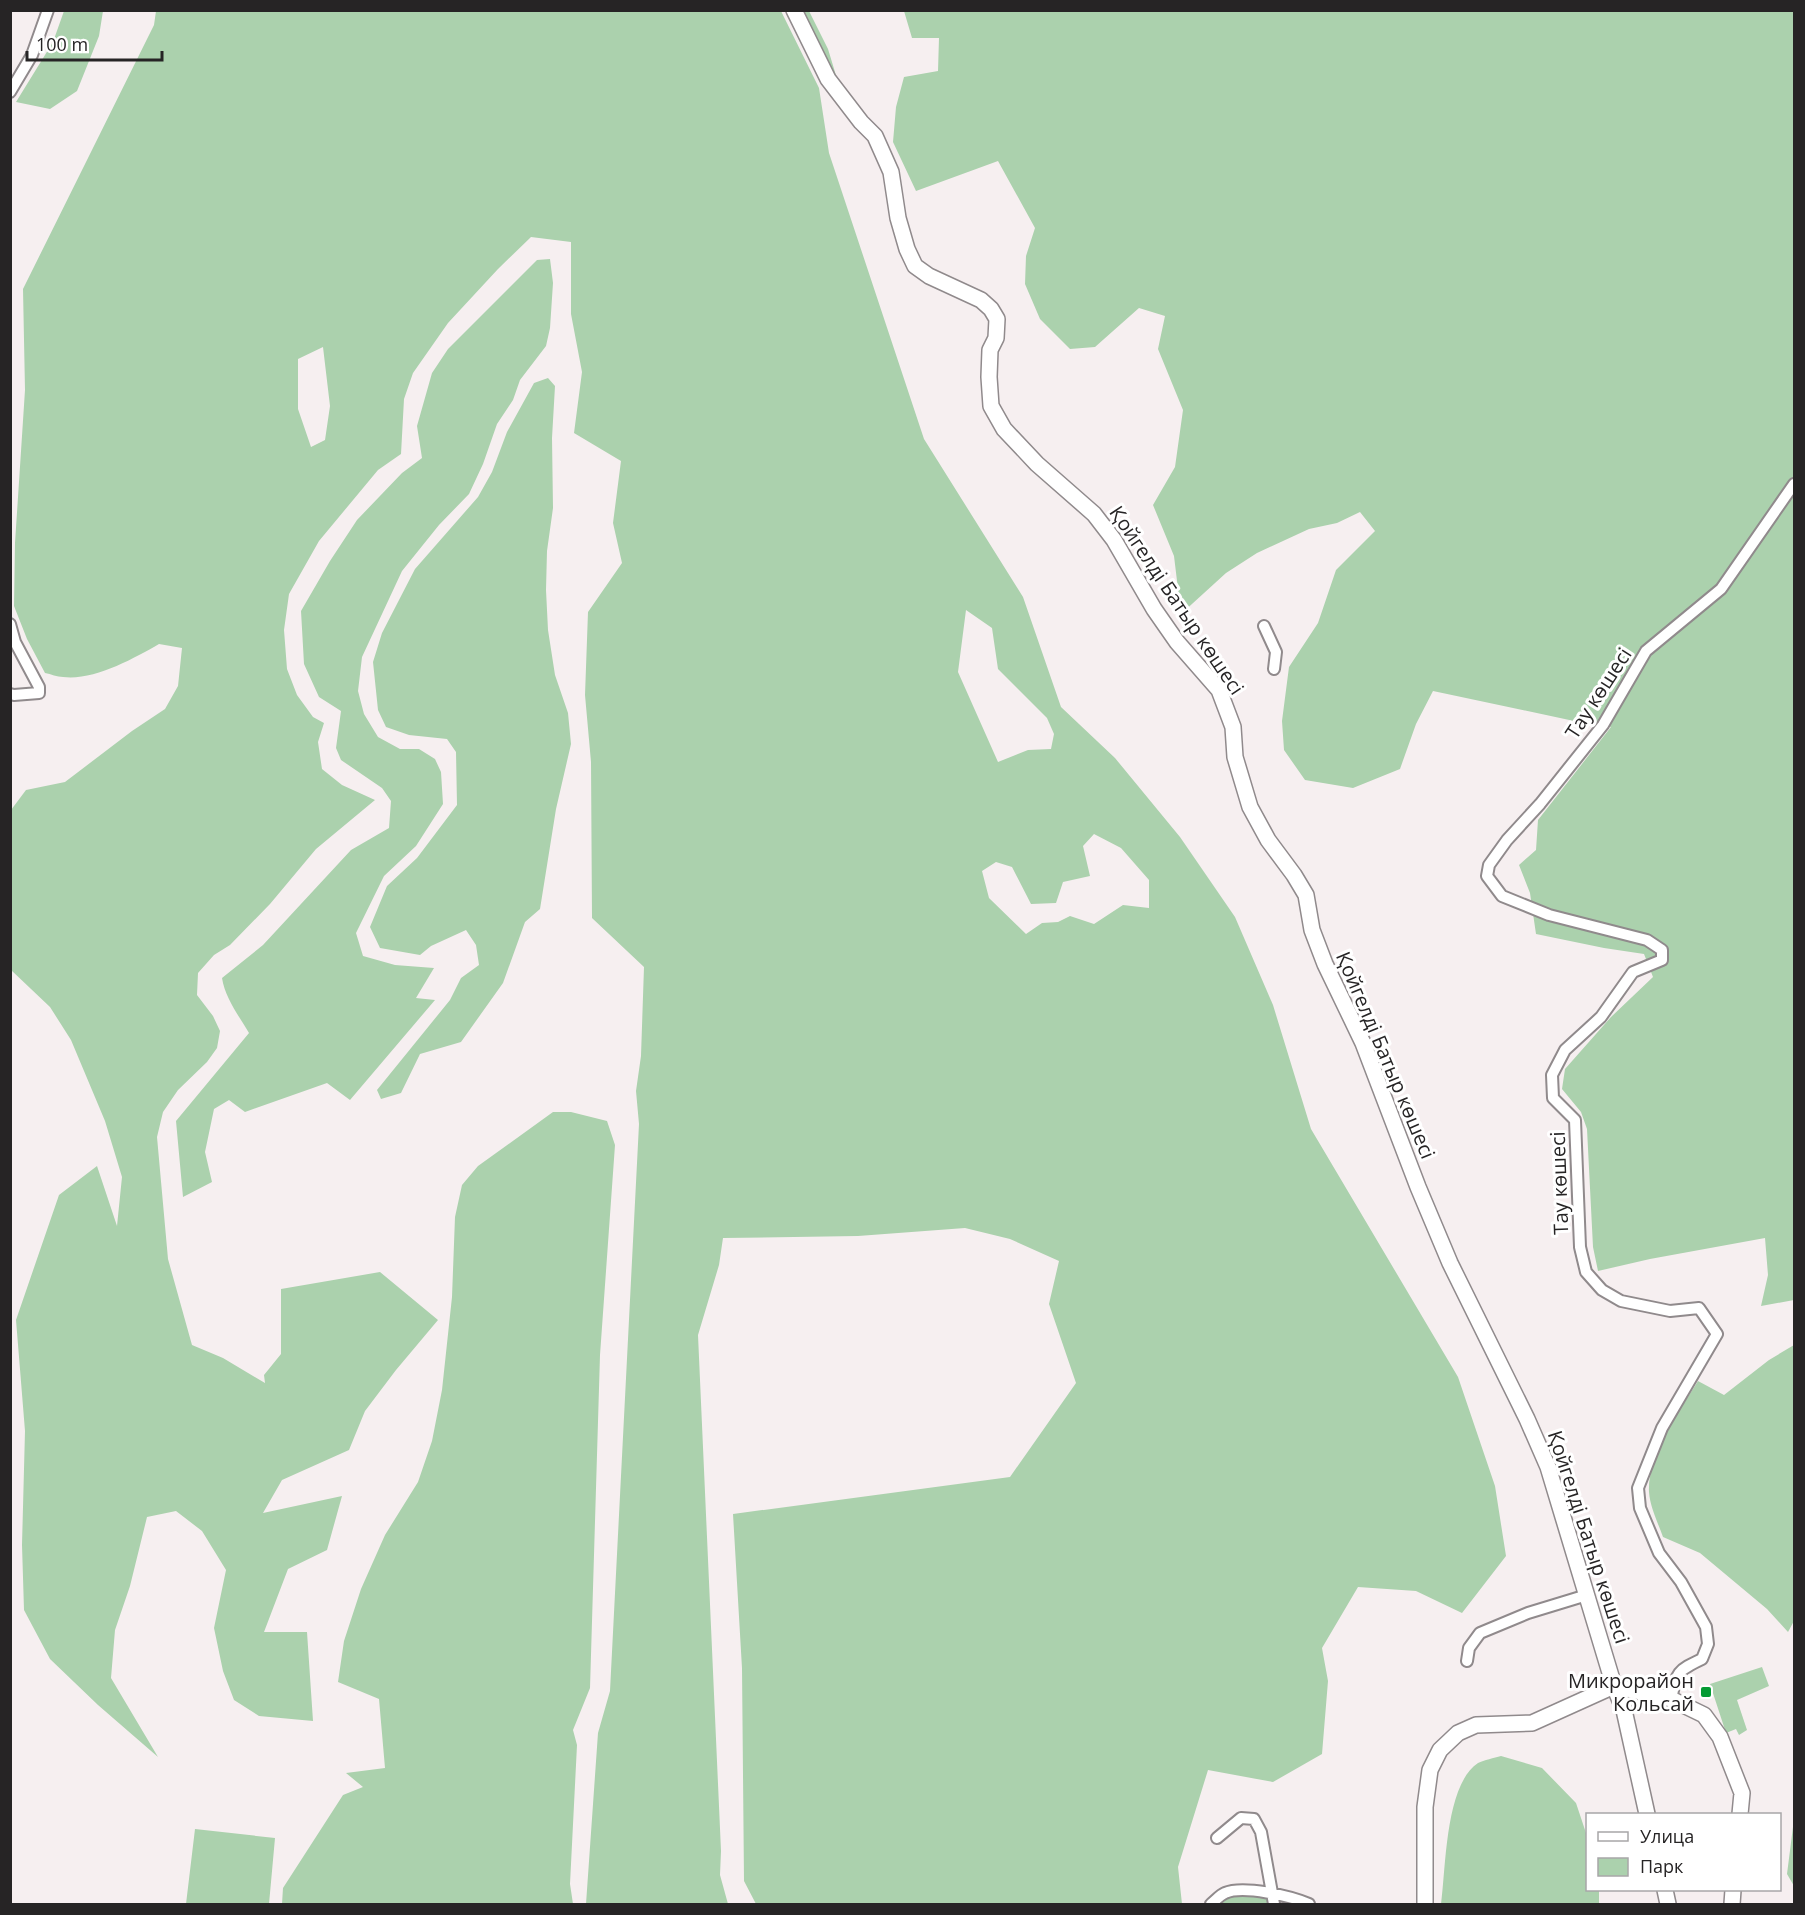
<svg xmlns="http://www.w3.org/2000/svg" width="1805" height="1915" viewBox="0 0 1805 1915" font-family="'Open Sans',sans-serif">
	<rect width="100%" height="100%" fill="#f6eff0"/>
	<!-- green -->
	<path fill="#abd1ad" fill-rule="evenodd" d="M64,11H103L99,36L77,91L50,109L16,102L53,42Z
		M156,11H781L819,88L829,153L924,439L1023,597L1061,707L1115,758L1180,837L1235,917L1273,1005L1311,1129L1458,1377L1495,1486L1506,1556L1462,1613L1416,1591L1358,1587L1322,1648L1328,1681L1322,1754L1273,1782L1208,1770L1178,1867L1182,1904H756L744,1881L742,1668L733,1514L1010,1477L1076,1383L1049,1304L1059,1261L1010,1239L965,1228L858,1236L723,1238L719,1265L698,1335L721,1851L720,1875L728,1904H586L598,1733L610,1691L639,1124L636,1091L641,1056L644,967L592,918L591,762L585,695L588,612L622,563L613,523L621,461L574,433L582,372L571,314V242L531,237L498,269L448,323L413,373L404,399L401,454L378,470L319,541L289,594L284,630L287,669L297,695L313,717L324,723L318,742L322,769L342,785L375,800L316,849L270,904L230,945L214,955L198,973L197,995L213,1016L220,1031L217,1048L207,1062L178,1090L163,1112L157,1137L168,1259L192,1345L223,1358L265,1383L264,1375L281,1354V1289L380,1272L438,1320L396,1370L365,1411L349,1450L282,1480L263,1513L342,1496L327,1550L288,1569L264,1632H307L313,1721L259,1716L234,1700L223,1671L214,1628L226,1570L202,1531L176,1511L147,1517L130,1586L115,1630L111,1678L158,1757L98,1705L50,1659L24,1610L22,1545L25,1431L16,1320L59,1195L97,1166L117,1226L122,1177L105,1121L71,1040L50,1007L11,970V810L26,790L65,782L132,731L165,709L178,686L182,648L159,644C133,659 93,681 63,677C57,677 51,674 45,673L27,639L14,606L15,543L25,390L23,289L154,25ZM323,347L330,406L325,440L311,447L298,409V359ZM966,610L992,628L998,669L1047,718L1054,734L1051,749L1028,750L998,762L958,672ZM1094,834L1121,848L1149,880V908L1123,905L1094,924L1070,916L1058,922L1042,923L1026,934L989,898L982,871L996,862L1012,867L1031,904L1056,903L1063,882L1090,876L1083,846Z
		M798,11H809L828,49L838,82Z
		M904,11H1794V1300L1761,1306L1768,1275L1765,1238L1650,1259L1598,1271L1593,1247L1587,1129L1581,1112L1562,1089L1565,1069L1611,1017L1653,977L1644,954L1604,948L1536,934L1530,893L1519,865L1536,850L1538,820L1611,727L1574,721L1433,691L1416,724L1400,769L1353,788L1305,780L1284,750L1282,721L1289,667L1318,623L1336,570L1375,531L1360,512L1337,523L1309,529L1257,553L1226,573L1181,614L1174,556L1153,505L1175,467L1183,410L1158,349L1165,316L1139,308L1095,347L1070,349L1040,319L1025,284L1026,256L1035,228L998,161L916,191L893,142L896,107L904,77L938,71L939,38H912Z
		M550,259L553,283L550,328L546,346L520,380L513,400L497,424L483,464L469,494L439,525L402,571L362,657L358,691L364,714L378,737L400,749H419L435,759L441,772L443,804L416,846L384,876L356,933L363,956L395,965L434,968L416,998L435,1000L350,1100L327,1083L245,1112L229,1100L214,1109L205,1152L212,1182L183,1197L176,1121L249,1033C239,1016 225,998 222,978L263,945L351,850L389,828L391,801L382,788L341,760L336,748L341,711L319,697L304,664L301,611L330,561L357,520L402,473L422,458L417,426L432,373L448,349L537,260Z
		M548,378L555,386L552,438L553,508L547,551L546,590L548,630L555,675L568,713L571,744L556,809L540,909L525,922L503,983L461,1042L420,1054L401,1093L381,1099L377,1090L450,1000L461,978L479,965L476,945L466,930L431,946L420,955L380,948L370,927L387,886L417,858L457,805L456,752L447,739L409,735L386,727L378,710L373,662L382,633L415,569L478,497L492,472L507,432L534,383Z
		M553,1112H571L607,1121L615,1145L600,1355L590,1688L573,1730L577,1745L570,1884L573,1904H282L283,1888L343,1795L363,1787L346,1773L385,1768L379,1699L338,1682L344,1641L361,1589L385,1535L418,1482L432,1441L442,1390L452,1297L455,1217L462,1185L478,1166Z
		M1794,1345V1621L1788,1632L1767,1609L1700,1553L1663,1537C1658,1523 1650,1507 1649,1492C1647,1457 1680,1410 1698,1381L1724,1395L1769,1360Z
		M1762,1667L1769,1686L1737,1700L1747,1730L1739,1735L1736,1729L1726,1733L1710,1684Z
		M1501,1756L1542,1768L1576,1803L1587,1836L1588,1890H1599V1904H1441C1446,1868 1445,1785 1478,1763C1484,1760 1494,1758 1501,1756Z
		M1794,1819V1886L1787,1874Z
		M195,1829L275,1838L269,1904H186Z
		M1244,1894L1272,1898L1271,1904H1221L1228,1898Z"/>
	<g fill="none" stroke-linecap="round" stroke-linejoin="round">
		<!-- street casing -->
		<g stroke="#908a8c" stroke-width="14">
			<path id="street" d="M10,92L32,55L48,10
				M10,624L15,642L39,687V693L14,695L10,694
				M1264,626L1276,652L1274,669
				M1467,1661L1469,1648L1480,1633L1528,1613L1587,1595
				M1671,1699C1677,1671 1677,1671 1702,1659L1708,1644L1706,1627L1681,1582L1659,1553L1640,1508L1638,1488L1662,1428L1717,1334L1699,1308L1670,1311L1621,1301L1602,1290L1586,1272L1580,1247L1575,1120L1553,1098L1552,1075L1565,1050L1601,1017L1633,972L1662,960V950L1647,940L1549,915L1502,896L1487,876L1489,865L1507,840L1540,804L1603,725L1646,651L1721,589L1794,484
				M1217,1838L1241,1818L1254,1819L1261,1832L1274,1904
				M1211,1904C1215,1901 1220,1895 1225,1893C1243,1885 1291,1896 1309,1904"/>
		</g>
		<!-- secondary casing -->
		<g stroke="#908a8c" stroke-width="18">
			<path id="secondary" d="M794,10L828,79L861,122L875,136L891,172L898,218L907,249L915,266L929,276L981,300L991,309L997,319L996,338L990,350L989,377L991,406L1004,429L1037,464L1094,514L1114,540L1154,609L1177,642L1219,690L1233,727L1235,757L1250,807L1268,840L1294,875L1306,895L1312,930L1325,964L1363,1043L1418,1187L1450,1263L1527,1419L1548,1467L1614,1686L1624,1710L1647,1814
				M1614,1686L1671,1699L1704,1715L1720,1737L1742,1793L1740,1814
				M1665,1890L1668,1904
				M1425,1904V1807L1430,1770L1440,1750L1458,1733L1476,1725L1532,1723L1614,1686
				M1732,1904L1733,1890"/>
		</g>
		<!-- street -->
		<use href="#street" stroke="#fff" stroke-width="10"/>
		<!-- secondary -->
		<use href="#secondary" stroke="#fff" stroke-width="15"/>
	</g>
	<!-- markers -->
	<rect fill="#059b34" stroke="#fff" stroke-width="2" x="1700" y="1686" width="12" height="12" rx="3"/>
	<g text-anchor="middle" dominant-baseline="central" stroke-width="6" stroke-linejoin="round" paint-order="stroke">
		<!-- street labels -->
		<g font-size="20" fill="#262425" stroke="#fff">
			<text transform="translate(1177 600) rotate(56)">Қойгелді Батыр көшесі</text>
			<text transform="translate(1598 693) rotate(-57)">Тау көшесі</text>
			<text transform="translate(1386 1055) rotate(67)">Қойгелді Батыр көшесі</text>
			<text transform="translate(1559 1183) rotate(-92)">Тау көшесі</text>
			<text transform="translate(1589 1537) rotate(72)">Қойгелді Батыр көшесі</text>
		</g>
		<!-- poi labels -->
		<g font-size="20" fill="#262425" stroke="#fff" text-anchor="end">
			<text x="1694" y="1680">Микрорайон<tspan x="1694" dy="23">Кольсай</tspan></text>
		</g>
	</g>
	<!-- border -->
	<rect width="1805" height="1915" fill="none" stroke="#262425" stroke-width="24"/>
	<!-- legend -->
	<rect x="1586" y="1813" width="195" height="78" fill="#ffffff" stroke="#a8a7a8" stroke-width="1.5"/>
	<rect x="1598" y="1832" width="30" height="9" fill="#ffffff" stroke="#a8a7a8" stroke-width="1.5"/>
	<text x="1640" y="1843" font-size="18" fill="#262425">Улица</text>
	<rect x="1598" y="1858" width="30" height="18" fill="#abd1ad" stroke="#a8a7a8" stroke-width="1.5"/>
	<text x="1640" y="1873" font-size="18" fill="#262425">Парк</text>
	<!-- scale -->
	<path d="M27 51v9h135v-9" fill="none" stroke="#262425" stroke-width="3"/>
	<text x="36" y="51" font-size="18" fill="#262425" stroke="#ffffff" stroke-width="4.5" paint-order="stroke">100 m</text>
</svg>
